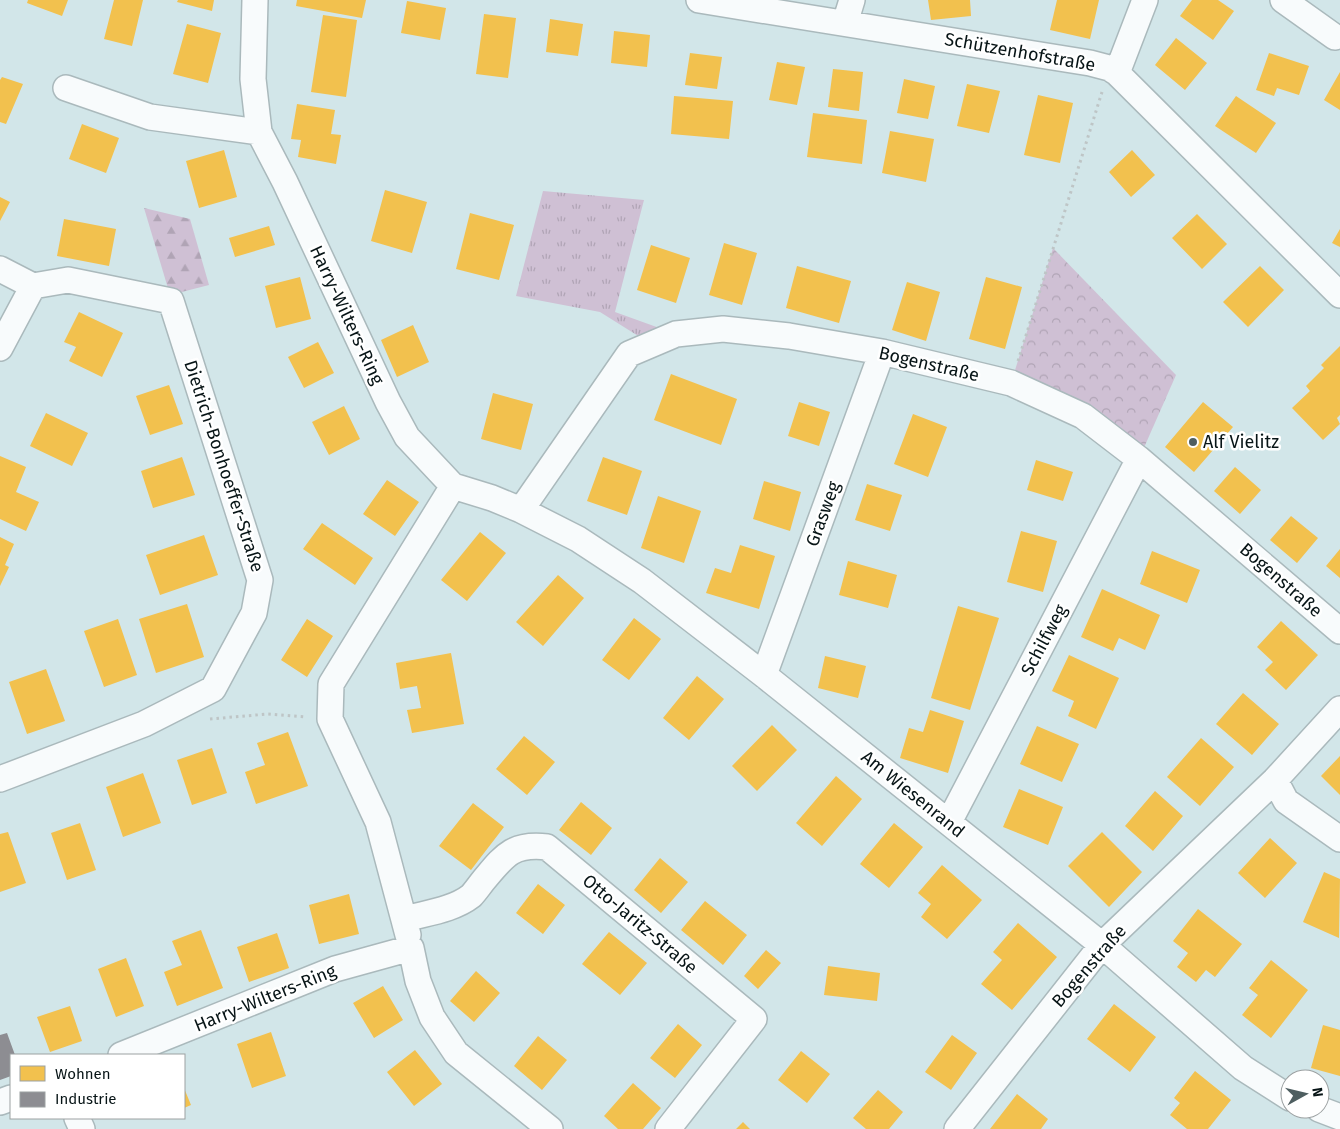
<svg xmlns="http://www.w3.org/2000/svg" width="1340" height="1129" viewBox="0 0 1340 1129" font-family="'Fira Sans',sans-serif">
	<defs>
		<pattern id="grass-tufts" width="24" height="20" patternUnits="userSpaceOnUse" patternTransform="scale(1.25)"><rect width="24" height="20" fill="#cfc0d4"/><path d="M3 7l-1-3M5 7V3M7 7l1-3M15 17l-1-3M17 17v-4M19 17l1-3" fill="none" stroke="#b0a4b5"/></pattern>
		<pattern id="forest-firs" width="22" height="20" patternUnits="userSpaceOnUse" patternTransform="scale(1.25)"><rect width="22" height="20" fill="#cfc0d4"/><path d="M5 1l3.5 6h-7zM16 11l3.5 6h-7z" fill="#b0a4b5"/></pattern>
		<pattern id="park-crowns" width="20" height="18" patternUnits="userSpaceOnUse" patternTransform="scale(1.25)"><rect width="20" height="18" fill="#cfc0d4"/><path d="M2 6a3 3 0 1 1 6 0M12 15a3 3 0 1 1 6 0" fill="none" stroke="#b0a4b5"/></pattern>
	</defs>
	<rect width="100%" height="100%" fill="#d2e6e9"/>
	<!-- grass -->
	<path fill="url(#grass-tufts)" d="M543,191L644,200L615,312L676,334L651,344L600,312L516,296Z"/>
	<!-- forest -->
	<path fill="url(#forest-firs)" d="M144,208L190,219L209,285L170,295Z"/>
	<!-- park -->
	<path fill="url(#park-crowns)" d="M1053,248L1176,375L1139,459L1011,383Z"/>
	<!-- homes -->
	<path fill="#f2c14e" d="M28,0H68L62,16L27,3Z
		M114,0H143L132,46L104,39Z
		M178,0H214L212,11L177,2Z
		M297,0H366L362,18L296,6Z
		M928,0H970L971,16L931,20Z
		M1057,0H1099L1090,39L1050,30Z
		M1192,0H1218L1234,11L1213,40L1180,16Z
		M407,1L446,8L440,40L401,33Z
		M484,14L516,18L508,78L476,74Z
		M323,15L357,20L346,97L311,92Z
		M550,19L583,24L578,56L546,52Z
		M187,24L221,33L208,83L173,74Z
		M614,31L650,35L647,67L611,63Z
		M1176,38L1207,63L1185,90L1155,65Z
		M690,53L722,57L717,89L685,85Z
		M1269,53L1309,66L1299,95L1277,88L1274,96L1256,90Z
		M777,62L805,67L797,105L769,100Z
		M833,69L863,72L859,111L828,107Z
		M1340,72V110L1324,100Z
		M2,77L23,84L6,124L0,122V80Z
		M904,79L935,86L928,119L897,113Z
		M967,84L1000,91L989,133L957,126Z
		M1038,95L1073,103L1060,163L1024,155Z
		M674,96L733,101L729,139L671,134Z
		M1236,96L1276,123L1256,153L1215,126Z
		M297,104L335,110L331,134L341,135L336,164L298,157L301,140L291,139Z
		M813,113L867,120L862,164L807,157Z
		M82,124L119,138L106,173L69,159Z
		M890,131L934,139L926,182L882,173Z
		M224,150L237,197L199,208L186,161Z
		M1132,150L1155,175L1131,197L1109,172Z
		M385,190L427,202L412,253L371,241Z
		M0,197L10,202L0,221Z
		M470,213L514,225L499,280L456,269Z
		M1197,214L1227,244L1202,269L1172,238Z
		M64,219L116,229L109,266L57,256Z
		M269,226L275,245L235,257L229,238Z
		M1340,229V247L1332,243Z
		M724,243L757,253L742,305L709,295Z
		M651,245L690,258L676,303L637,290Z
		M797,266L851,281L839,323L786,308Z
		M1260,266L1284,290L1248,327L1223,302Z
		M300,277L311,319L276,328L265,286Z
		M986,277L1022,287L1005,349L969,339Z
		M907,282L940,292L926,341L892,330Z
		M79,312L123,333L102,377L69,361L76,347L64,342Z
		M413,325L429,362L397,377L381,340Z
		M318,342L334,373L304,388L288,357Z
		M1340,346V415L1337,418L1340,424L1323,440L1292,408L1310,391L1306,386L1324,368L1321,365Z
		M671,374L737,399L721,445L654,420Z
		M169,385L183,424L150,435L136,396Z
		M493,393L533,404L521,450L481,439Z
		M799,402L830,412L819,446L788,436Z
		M1203,402L1233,427L1194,472L1165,447Z
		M344,406L360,439L329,455L312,422Z
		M46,413L88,433L72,466L30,446Z
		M913,414L947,427L928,477L894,464Z
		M0,456L26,467L16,492L39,502L26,531L0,519Z
		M182,457L195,495L153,508L141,471Z
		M603,457L642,471L627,515L587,501Z
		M1036,460L1073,472L1063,501L1027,490Z
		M1235,467L1261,490L1240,514L1214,491Z
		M387,480L419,502L395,536L363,514Z
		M764,481L801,492L790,531L753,519Z
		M867,484L902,495L890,531L855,520Z
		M658,496L701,511L684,563L641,548Z
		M1291,516L1318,538L1297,563L1270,540Z
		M322,523L373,558L355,585L303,549Z
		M1021,531L1057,541L1043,592L1007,582Z
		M480,532L506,553L467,601L441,580Z
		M204,535L218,575L160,595L146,555Z
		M0,537L14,544L5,565L9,567L0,586Z
		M740,545L775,556L759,609L706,593L715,568L731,573Z
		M1340,549V578L1326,566Z
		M1152,551L1200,570L1187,603L1140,584Z
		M848,561L897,575L888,608L839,595Z
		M558,575L584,598L543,646L516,622Z
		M1102,589L1160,615L1145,650L1119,638L1113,651L1081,637Z
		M187,604L204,657L156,673L139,619Z
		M958,606L999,618L970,710L931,698Z
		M634,618L661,639L629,680L602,660Z
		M118,619L137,675L104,687L84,631Z
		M307,619L333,636L307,677L281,660Z
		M1281,621L1318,655L1286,690L1265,670L1273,662L1257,647Z
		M451,653L464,724L412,733L407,710L421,708L417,686L400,689L396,663Z
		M1069,655L1119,678L1096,729L1068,716L1074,701L1052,691Z
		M825,656L866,666L858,698L818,688Z
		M46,669L65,721L27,734L9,682Z
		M697,676L724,699L689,740L663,718Z
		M1243,693L1279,724L1252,755L1216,724Z
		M930,710L964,721L948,773L900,758L909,728L923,732Z
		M772,725L797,750L757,791L732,766Z
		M1037,726L1079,744L1062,782L1020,764Z
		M288,732L308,786L256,804L245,772L265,765L257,743Z
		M524,736L555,762L527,795L496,769Z
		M1201,738L1234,767L1200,806L1167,777Z
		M212,748L227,793L192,805L177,760Z
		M1340,756V795L1321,776Z
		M143,773L161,823L123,837L106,787Z
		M836,776L862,799L822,846L796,823Z
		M1019,789L1063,807L1048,845L1003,827Z
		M1155,791L1183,816L1153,851L1125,826Z
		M581,802L612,828L591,855L559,830Z
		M473,803L504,827L471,870L439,846Z
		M80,823L96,870L67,880L51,833Z
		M894,823L923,847L889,888L860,864Z
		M8,832L26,883L0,892V834Z
		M1102,832L1142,872L1109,907L1068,866Z
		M1270,838L1297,863L1265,898L1238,873Z
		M660,858L688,882L661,913L634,890Z
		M942,865L982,900L947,939L921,917L931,904L918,893Z
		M1324,872L1340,879L1339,938L1303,922Z
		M538,884L565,905L543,934L516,913Z
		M349,894L359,934L319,944L309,905Z
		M705,901L747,935L723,965L681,930Z
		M1198,909L1242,944L1215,977L1206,970L1196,982L1177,967L1188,953L1173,941Z
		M1018,923L1057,957L1012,1010L981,984L1002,960L993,952Z
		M201,930L223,988L177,1006L164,972L182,965L172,941Z
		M609,932L647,963L620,995L582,964Z
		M277,933L289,968L249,982L237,947Z
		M766,950L781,963L758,989L744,976Z
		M126,958L144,1006L116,1017L98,969Z
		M1271,960L1308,990L1271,1038L1242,1015L1258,995L1249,988Z
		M828,966L880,973L877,1001L824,995Z
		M476,971L500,993L474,1022L450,1001Z
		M383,986L403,1020L374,1038L353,1003Z
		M1114,1004L1156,1037L1130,1072L1087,1039Z
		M70,1006L82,1041L50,1052L37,1017Z
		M678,1024L702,1045L675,1078L650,1058Z
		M1323,1025L1340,1030V1076L1311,1068Z
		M271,1032L286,1076L252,1088L237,1044Z
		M952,1035L977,1053L951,1090L925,1072Z
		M538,1036L567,1060L542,1090L514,1066Z
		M415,1050L442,1084L414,1106L387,1072Z
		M801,1051L830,1074L807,1103L778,1080Z
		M1195,1071L1231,1100L1208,1129H1187L1170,1115L1180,1103L1174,1098Z
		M633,1083L661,1108L643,1129H618L604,1116Z
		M184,1088L191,1105L184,1108Z
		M878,1090L903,1112L889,1129H866L853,1118Z
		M1017,1094L1048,1119L1041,1129H990Z
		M743,1122L750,1129H736Z"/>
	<!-- industry -->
	<path fill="#8d8d92" d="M7,1033L15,1055H11V1076L0,1080V1035Z"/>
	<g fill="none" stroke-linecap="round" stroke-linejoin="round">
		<!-- street casing -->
		<g stroke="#aab9bc" stroke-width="28">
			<path id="street" d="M255,0L253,79L259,132L285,182L388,402L407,437L453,486L492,498L521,510L578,539L642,581L764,675L1102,945L1243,1068L1290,1098
				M699,0L1090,63L1109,68L1117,73L1340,295
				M1283,0L1335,37
				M845,23L852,0
				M1117,73L1145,0
				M66,88L150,117L259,132
				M0,269L33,286L68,280L171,301L260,580L254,613L213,689L144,724L0,779
				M0,348L33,286
				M521,510L629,354L676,334L723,329L789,336L882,352L1011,383L1083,416L1139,459L1340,631
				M764,675L882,352
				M1275,780L1286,801L1340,839
				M949,822L1139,459
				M405,919C426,913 453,910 471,896C475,892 479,886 483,881C504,856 512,843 547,847L754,1019L668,1129
				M408,935L378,822L330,719L331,684L453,486
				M121,1055L335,969L411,948L418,981L432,1017L456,1053L550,1129
				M0,1102L11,1098
				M1319,1109L1340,1117
				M77,1118L82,1129
				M957,1129L1102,945L1275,780L1340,709"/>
		</g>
		<!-- path -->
		<path stroke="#bec5c6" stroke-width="3" stroke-dasharray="2.5 4" stroke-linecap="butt" d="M1018,361L1102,92
			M210,719L268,714L306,717"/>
		<!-- street -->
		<use href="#street" stroke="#f8fbfc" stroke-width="25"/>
	</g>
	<!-- markers -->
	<circle fill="#4e5e60" stroke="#fff" stroke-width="2" cx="1193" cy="442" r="5"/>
	<g text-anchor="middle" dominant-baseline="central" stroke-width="5" stroke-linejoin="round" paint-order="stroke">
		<!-- street labels -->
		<g font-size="18" fill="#071416" stroke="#fff">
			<text transform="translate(1020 52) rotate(10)">Schützenhofstraße</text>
			<text transform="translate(347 315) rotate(65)">Harry-Wilters-Ring</text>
			<text transform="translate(929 364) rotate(13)">Bogenstraße</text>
			<text transform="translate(224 466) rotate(72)">Dietrich-Bonhoeffer-Straße</text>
			<text transform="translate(823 514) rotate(-70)">Grasweg</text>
			<text transform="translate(1281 580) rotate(41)">Bogenstraße</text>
			<text transform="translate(1044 640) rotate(-62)">Schilfweg</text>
			<text transform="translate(913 794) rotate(39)">Am Wiesenrand</text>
			<text transform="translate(640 924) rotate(40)">Otto-Jaritz-Straße</text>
			<text transform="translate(1089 966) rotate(-49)">Bogenstraße</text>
			<text transform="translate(265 998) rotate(-22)">Harry-Wilters-Ring</text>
		</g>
		<!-- poi labels -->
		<g font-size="18" fill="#071416" stroke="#fff" text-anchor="start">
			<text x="1203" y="442">Alf Vielitz</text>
		</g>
	</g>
	<!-- legend -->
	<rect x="10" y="1054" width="175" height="65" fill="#ffffff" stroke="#9ca1a2"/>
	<rect x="20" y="1066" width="25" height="15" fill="#f2c14e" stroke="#9ca1a2"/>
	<text x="55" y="1079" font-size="15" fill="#071416">Wohnen</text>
	<rect x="20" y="1092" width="25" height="15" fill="#8d8d92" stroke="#9ca1a2"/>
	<text x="55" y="1104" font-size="15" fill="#071416">Industrie</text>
	<!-- north arrow -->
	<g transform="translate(1305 1094) rotate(82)"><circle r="24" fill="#ffffff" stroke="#9ca1a2"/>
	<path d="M0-4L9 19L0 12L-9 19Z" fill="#4e5e60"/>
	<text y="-8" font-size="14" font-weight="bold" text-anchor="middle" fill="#071416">N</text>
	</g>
</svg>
